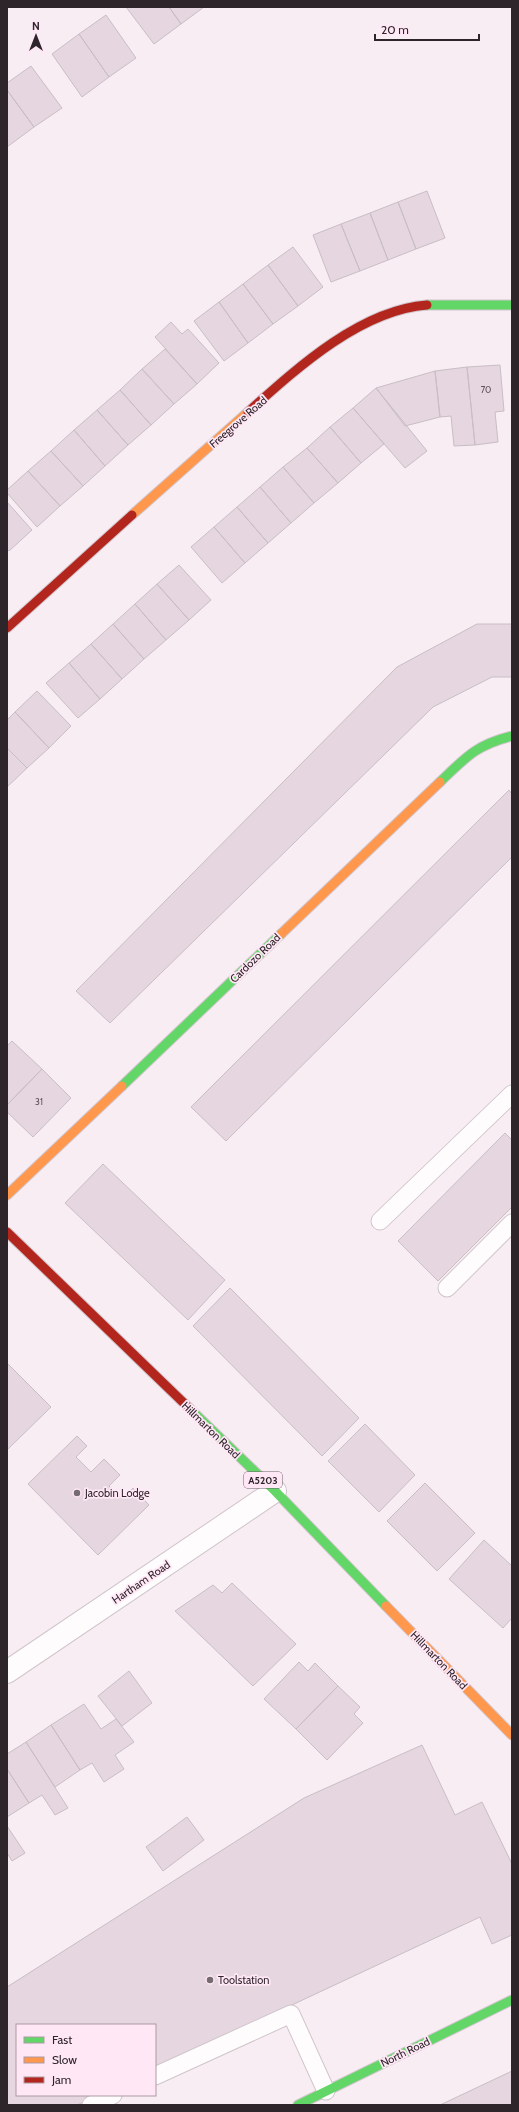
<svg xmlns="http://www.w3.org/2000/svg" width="519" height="2112" viewBox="0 0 519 2112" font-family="Cabin,sans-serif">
	<rect width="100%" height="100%" fill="#f9edf4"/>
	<!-- building -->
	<path fill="#e6d6e0" stroke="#c8bec4" d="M126,7H169L181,24L154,44Z
		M169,7H204L181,24Z
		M106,15L136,58L109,77L79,34Z
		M79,34L109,77L82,97L52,54Z
		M31,66L62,108L34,127L7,90V83Z
		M7,90L34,127L7,147Z
		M427,191L445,238L416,249L398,202Z
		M398,202L416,249L388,260L370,213Z
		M370,213L388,260L360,271L341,224Z
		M341,224L360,271L331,282L313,235Z
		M293,247L323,287L298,306L268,265Z
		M268,265L298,306L273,324L243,284Z
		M243,284L273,324L248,343L219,302Z
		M219,302L248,343L224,361L194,321Z
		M171,322L182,334L188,329L219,363L197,384L155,337Z
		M165,349L197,384L174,404L142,369Z
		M500,365L504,411L495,412L498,442L475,445L467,367Z
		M467,367L475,445L454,446L451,416L440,417L435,371Z
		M142,369L174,404L151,425L120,390Z
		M435,371L440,417L405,426L376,388Z
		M376,388L427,451L405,468L353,408Z
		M120,390L151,425L128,445L97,410Z
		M353,408L384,444L361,463L330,427Z
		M97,410L128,445L105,466L74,430Z
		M330,427L361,463L338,483L307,448Z
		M74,430L105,466L83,486L51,451Z
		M307,448L338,483L314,503L283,467Z
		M51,451L83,486L60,506L28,471Z
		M283,467L314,503L291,523L260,487Z
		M28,471L60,506L37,527L7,493V490Z
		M260,487L291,523L268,543L237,507Z
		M7,502L32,530L9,551L7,549Z
		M237,507L268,543L245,563L214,527Z
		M214,527L245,563L222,583L191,547Z
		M179,565L211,600L189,620L157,584Z
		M157,584L189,620L166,640L135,604Z
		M135,604L166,640L144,659L113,624Z
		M113,624L144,659L122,679L91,644Z
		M477,624H512V677H492L433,707L110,1023L76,991L397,667Z
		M91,644L122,679L100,699L69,663Z
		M69,663L100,699L78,718L46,683Z
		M37,691L71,726L49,748L15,712Z
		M15,712L49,748L27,768L7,748V720Z
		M7,748L27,768L7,787Z
		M509,790L512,794V857L226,1141L191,1107Z
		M12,1041L42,1069L7,1105V1046Z
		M42,1069L71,1098L33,1137L7,1112V1105Z
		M505,1133L512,1140V1207L438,1281L398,1241Z
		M103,1164L225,1280L188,1320L65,1203Z
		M230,1288L359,1418L322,1456L193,1326Z
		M7,1363L51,1407L7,1450Z
		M365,1424L415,1475L379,1512L328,1461Z
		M77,1436L87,1446L76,1457L91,1472L104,1459L120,1475L109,1486L122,1499L133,1488L149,1505L98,1555L28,1484Z
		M425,1483L475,1533L437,1571L387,1521Z
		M484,1540L512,1566V1618L503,1628L449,1579Z
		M232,1583L296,1644L253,1686L175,1611L213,1585L222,1593Z
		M299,1662L308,1671L315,1663L338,1686L296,1729L264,1699Z
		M129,1671L152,1703L122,1726L98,1696Z
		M338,1686L360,1707L354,1714L363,1723L327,1760L296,1729Z
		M84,1704L101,1729L116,1719L134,1742L115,1755L124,1769L104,1782L92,1763L80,1770L51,1725Z
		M51,1725L80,1770L55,1787L26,1742Z
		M26,1742L68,1808L55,1815L42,1795L29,1803L7,1769V1754Z
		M422,1745L455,1815L482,1802L512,1864V1935L492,1944L480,1917L155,2069V2025H17V2095H99L77,2105H7V1987L304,1798Z
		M7,1769L29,1803L7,1817Z
		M187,1817L204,1840L163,1871L146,1847Z
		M7,1826L25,1853L12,1861L7,1853Z
		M512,2071V2105H440Z"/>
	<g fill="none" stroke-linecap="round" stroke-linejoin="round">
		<!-- lane casing -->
		<g stroke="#d0c5cb" stroke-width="19">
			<path id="lane" d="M380,1221L512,1094
				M447,1288L512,1223
				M155,2076L291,2014L326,2091
				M91,2105L113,2095"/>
		</g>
		<!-- street casing -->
		<g stroke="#d0c5cb" stroke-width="24">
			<path id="street" d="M7,1672L275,1491"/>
		</g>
		<!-- fast casing -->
		<g stroke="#d0c5cb" stroke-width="11">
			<path id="fast" d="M427,305H512
				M440,782C466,757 476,745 512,736
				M122,1086L281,934
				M189,1408L275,1491L386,1606
				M298,2105L512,2000"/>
		</g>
		<!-- slow casing -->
		<g stroke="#d0c5cb" stroke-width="11">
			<path id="slow" d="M132,515L248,412
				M281,934L440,782
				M7,1195L122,1086
				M386,1606L512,1735"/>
		</g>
		<!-- jam casing -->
		<g stroke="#d0c5cb" stroke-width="11">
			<path id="jam" d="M248,412C296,369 360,310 427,305
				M7,628L132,515
				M7,1232L189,1408"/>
		</g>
		<!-- lane -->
		<use href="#lane" stroke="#fefcfd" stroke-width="17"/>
		<!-- street -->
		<use href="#street" stroke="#fefcfd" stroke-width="22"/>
		<!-- fast -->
		<use href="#fast" stroke="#63d668" stroke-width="9"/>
		<!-- slow -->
		<use href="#slow" stroke="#ff974d" stroke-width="9"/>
		<!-- jam -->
		<use href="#jam" stroke="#b3261e" stroke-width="9"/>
	</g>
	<!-- markers -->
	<g fill="#756b71" stroke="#ffe7f5" stroke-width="1.5">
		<circle cx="77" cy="1493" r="4"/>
		<circle cx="210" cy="1980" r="4"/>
	</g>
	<g text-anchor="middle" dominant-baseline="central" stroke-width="3.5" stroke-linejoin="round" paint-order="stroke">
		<!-- number labels -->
		<g font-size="9" fill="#5c5158">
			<text x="486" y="389">70</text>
			<text x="39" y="1101">31</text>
		</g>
		<!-- shield labels -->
		<rect fill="#ffe7f5" stroke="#6d5f68" stroke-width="1" x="244" y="1472" width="38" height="16" rx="3"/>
		<g font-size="10" font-weight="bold" fill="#2e252b">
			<text x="263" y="1480">A5203</text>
		</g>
		<!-- street labels -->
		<g font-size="11" fill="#2e252b" stroke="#ffe7f5">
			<text transform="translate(238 422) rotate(-41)">Freegrove Road</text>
			<text transform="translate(255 958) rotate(-44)">Cardozo Road</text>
			<text transform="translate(211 1430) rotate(44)">Hillmarton Road</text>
			<text transform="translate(141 1582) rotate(-34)">Hartham Road</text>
			<text transform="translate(439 1660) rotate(46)">Hillmarton Road</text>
			<text transform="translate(405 2052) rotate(-26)">North Road</text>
		</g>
		<!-- poi labels -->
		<g font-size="11" fill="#2e252b" stroke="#ffe7f5" text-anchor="start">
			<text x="85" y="1493">Jacobin Lodge</text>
			<text x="218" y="1980">Toolstation</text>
		</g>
	</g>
	<!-- border -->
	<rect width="519" height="2112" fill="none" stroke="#2e252b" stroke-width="16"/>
	<!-- legend -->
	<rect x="16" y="2024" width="140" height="72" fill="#ffe7f5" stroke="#ab99a4"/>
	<rect x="24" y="2037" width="20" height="6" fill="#63d668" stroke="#ab99a4"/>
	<text x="52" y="2044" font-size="12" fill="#2e252b">Fast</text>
	<rect x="24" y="2057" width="20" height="6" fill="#ff974d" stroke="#ab99a4"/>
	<text x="52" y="2064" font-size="12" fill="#2e252b">Slow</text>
	<rect x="24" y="2077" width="20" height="6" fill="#b3261e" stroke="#ab99a4"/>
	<text x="52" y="2084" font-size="12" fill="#2e252b">Jam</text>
	<!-- north arrow -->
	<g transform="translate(36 36)" stroke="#ffe7f5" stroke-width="3" paint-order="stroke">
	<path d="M0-3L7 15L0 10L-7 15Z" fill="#2e252b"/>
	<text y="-6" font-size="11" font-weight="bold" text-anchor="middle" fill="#2e252b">N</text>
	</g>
	<!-- scale -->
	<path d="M375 34v6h104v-6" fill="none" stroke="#2e252b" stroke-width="2"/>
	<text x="381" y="34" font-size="12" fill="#2e252b" stroke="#ffe7f5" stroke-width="3" paint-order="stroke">20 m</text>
</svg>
